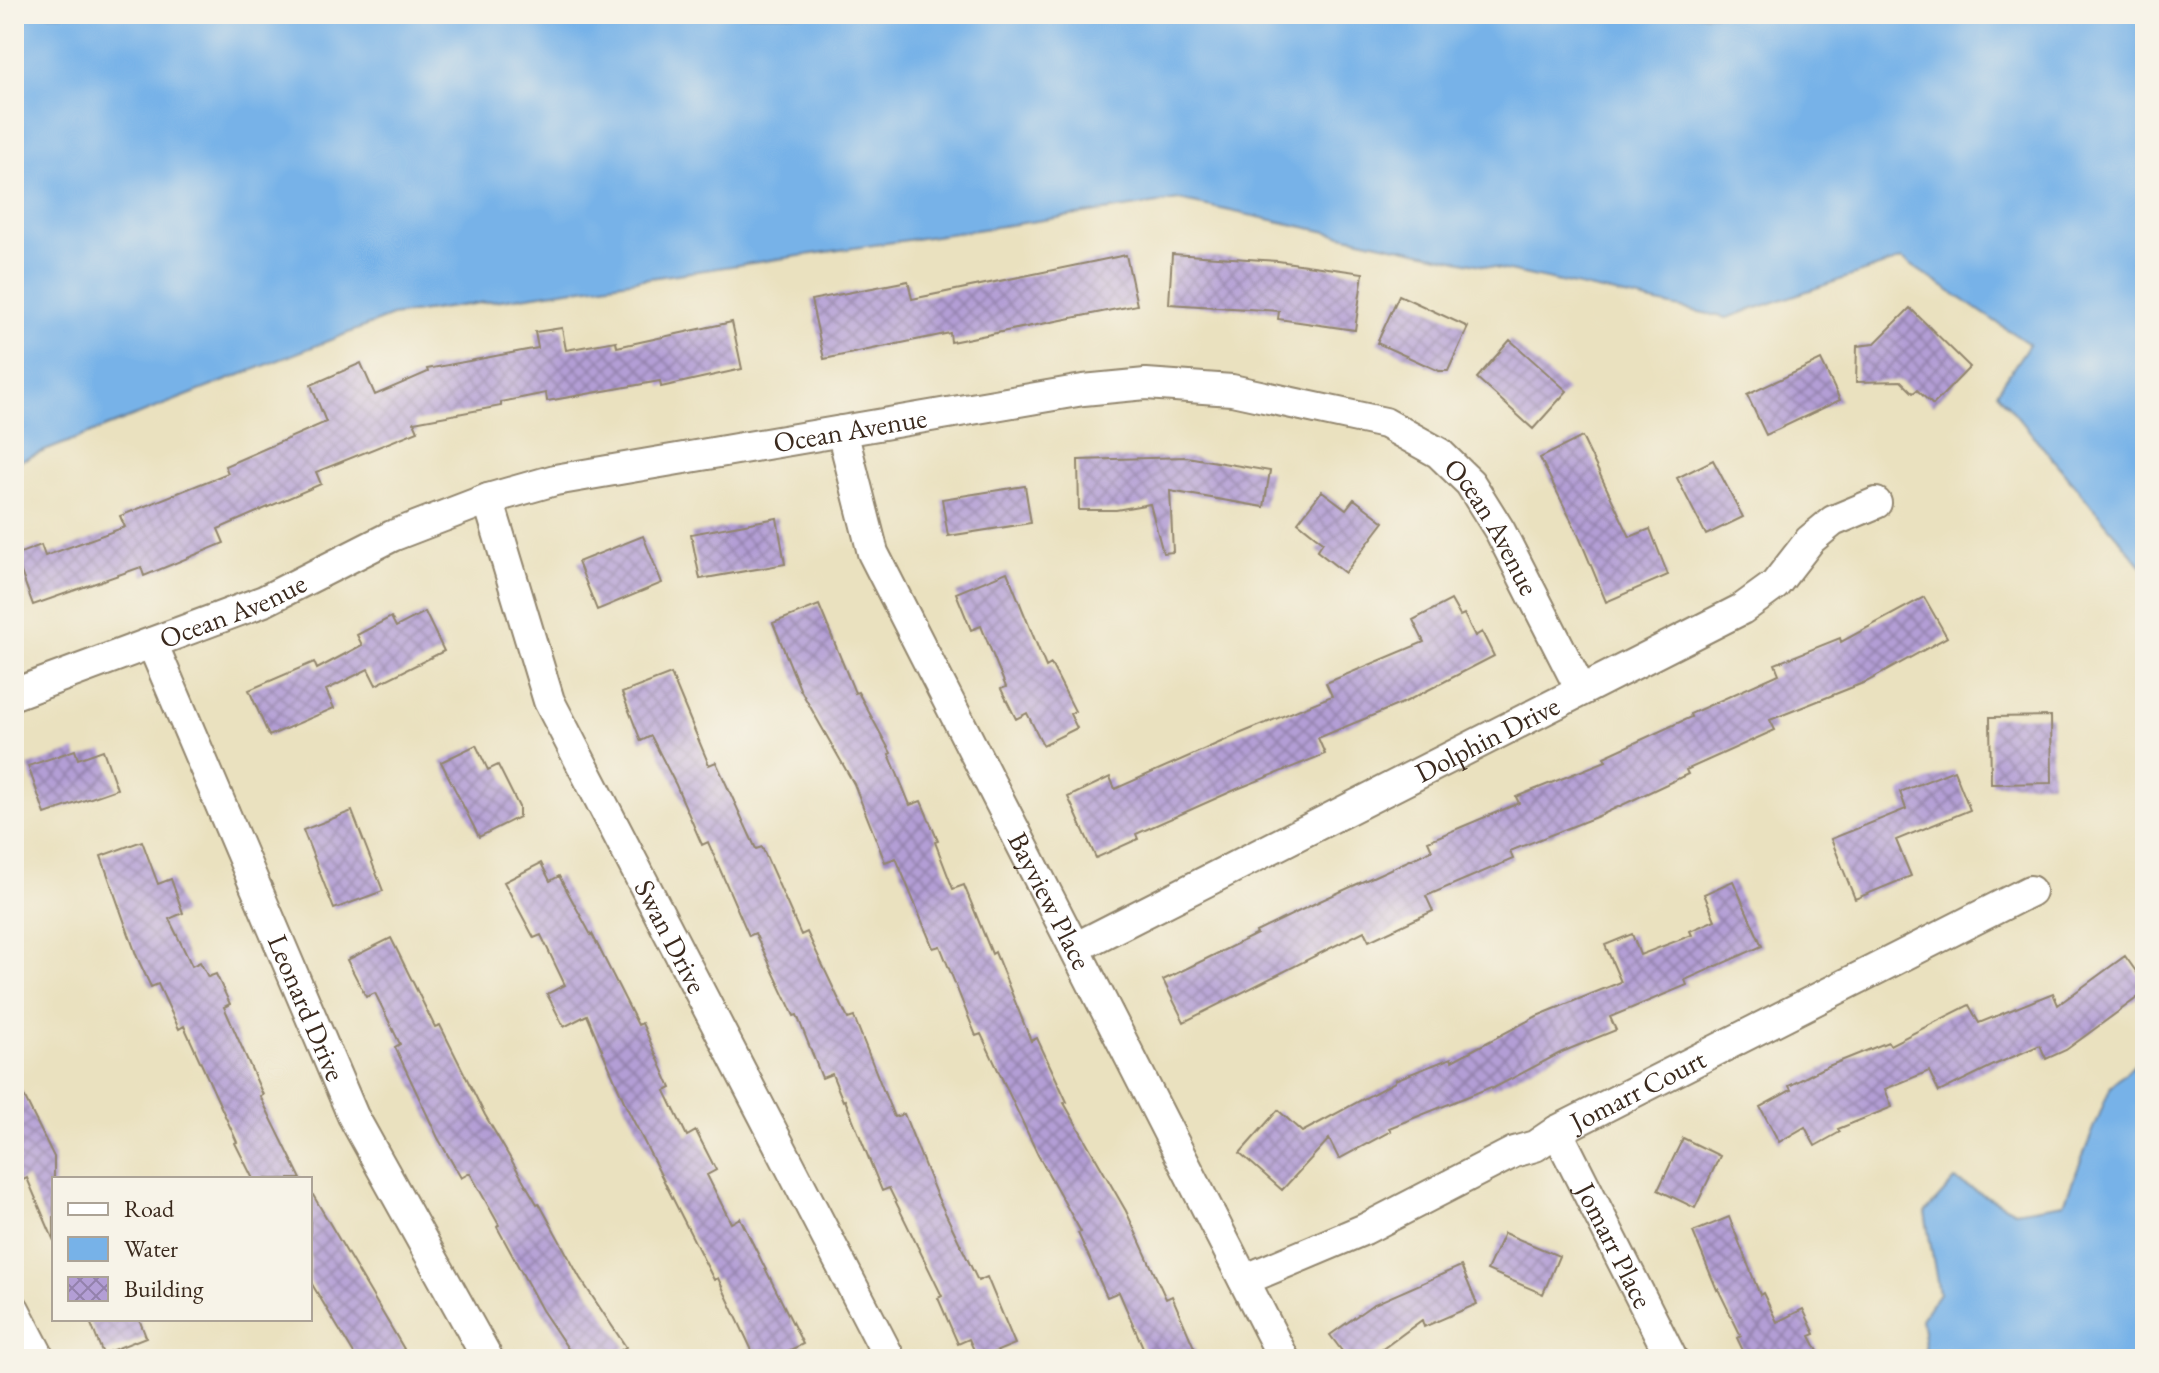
<svg xmlns="http://www.w3.org/2000/svg" width="2159" height="1373" viewBox="0 0 2159 1373" font-family="'EB Garamond',serif">
	<defs>
		<pattern id="building-cross-hatch" width="8" height="8" patternUnits="userSpaceOnUse" patternTransform="scale(2)"><rect width="8" height="8" fill="#b39ed5"/><path d="M0 0l8 8M0 8l8-8" fill="none" stroke="#9381ac"/></pattern>
	</defs>
	<rect width="100%" height="100%" fill="#f7f3e8"/>
	<filter id="ink" filterUnits="userSpaceOnUse"><feTurbulence type="fractalNoise" baseFrequency=".0125" numOctaves="2"/><feDisplacementMap in="SourceGraphic" scale="16" xChannelSelector="R" yChannelSelector="G"/><feConvolveMatrix kernelMatrix="1 2 1 2 8 2 1 2 1" color-interpolation-filters="sRGB"/></filter>
	<filter id="wash" filterUnits="userSpaceOnUse"><feTurbulence type="fractalNoise" baseFrequency=".006" numOctaves="4" result="noise"/><feDisplacementMap in="SourceGraphic" scale="32" xChannelSelector="R" yChannelSelector="G"/><feGaussianBlur stdDeviation="1.8" result="paint"/><feColorMatrix in="noise" values="0 0 0 0 0 0 0 0 0 0 0 0 0 0 0 0 0 1.4 0 .05"/><feComposite in="paint" operator="in"/></filter>
	<g filter="url(#wash)">
		<rect width="100%" height="100%" fill="#eae1bf"/>
		<!-- water -->
		<path fill="#77b2e8" stroke="#596e83" stroke-width="2" d="M14,14H2145V570L1997,392L2029,344L1902,259L1727,318L1179,200L392,316L14,463Z
			M2145,1055V1359H1927L1921,1319L1939,1293L1925,1213L1955,1180L2015,1211L2064,1203L2111,1086Z"/>
		<g id="blocks">
			<!-- building -->
			<path fill="url(#building-cross-hatch)" d="M1172,254L1278,261L1363,273L1355,330L1278,319L1279,311L1169,304Z
				M1126,255L1137,305L951,342L950,333L824,359L811,300L908,281L912,299Z
				M1399,295L1468,327L1448,371H1439L1377,343Z
				M1910,308L1970,367L1933,405L1917,390L1913,393L1901,381L1856,382L1857,346L1874,344Z
				M732,322L742,369L661,387L660,381L547,401L546,393L501,402V406L414,422L418,431L316,472L321,484L218,529L224,543L144,576L141,567L33,605L15,555L41,545L45,556L125,527L120,516L228,473L225,466L326,422L311,385L361,363L375,395L428,372L427,369L538,348L535,332L562,328L566,350L616,341L617,347Z
				M1510,340L1567,391L1533,429L1477,378Z
				M1821,360L1840,400L1766,435L1747,395Z
				M1582,437L1630,537L1650,529L1668,575L1606,602L1578,534L1540,458Z
				M1187,457L1270,471L1264,507L1170,491L1173,552L1163,553L1150,504L1116,510H1079L1078,460Z
				M1713,460L1743,517L1706,535L1677,478Z
				M1025,486L1031,523L948,536L942,499Z
				M1322,491L1346,509L1354,499L1384,522L1345,573L1317,551L1323,542L1298,522Z
				M777,518L785,564L700,579L691,534Z
				M643,536L662,583L597,610L578,562Z
				M1007,572L1046,667L1051,664L1075,711L1070,714L1077,728L1043,745L1027,713L1016,719L1001,689L1006,687L981,626L971,630L956,593Z
				M1924,597L1947,637L1868,681L1770,720L1775,730L1686,770L1688,774L1601,815L1510,851L1513,859L1426,896L1433,911L1369,941L1364,931L1184,1022L1163,980L1257,934L1256,932L1320,901L1432,850L1428,841L1519,803L1516,797L1606,761L1604,757L1691,717L1690,714L1779,674L1775,664L1840,638L1841,642Z
				M1451,600L1460,616L1464,614L1475,636L1482,632L1494,656L1405,702L1318,738L1325,754L1237,789L1136,834L1138,839L1096,858L1068,797L1110,777L1115,789L1239,734L1332,696L1326,683L1424,642L1413,620Z
				M819,605L855,693L858,692L891,753L889,754L910,805L921,801L938,841L935,842L953,889L964,885L992,954L995,952L1031,1041L1037,1038L1067,1102L1064,1103L1126,1211L1166,1299L1172,1296L1199,1359H1148L1119,1292L1107,1297L1078,1233L1081,1232L1038,1155L981,1034L976,1036L940,946L933,948L896,858L885,862L854,784L800,689L773,623Z
				M425,612L444,651L376,685L368,669L326,690L334,708L269,736L249,690L314,662L317,669L362,645L357,635L391,617L396,627Z
				M671,674L709,765L716,762L756,849L762,847L801,935L807,932L848,1019L854,1017L894,1117L904,1114L936,1194L978,1281L987,1277L1015,1344L978,1359L969,1339L958,1344L938,1298L942,1296L889,1188L882,1191L845,1100L843,1101L832,1074L822,1078L797,1015L794,1016L755,933L749,936L708,842L702,845L676,785L651,736L641,741L622,693Z
				M2051,716L2052,783L1991,784L1990,717Z
				M476,745L488,770L498,765L519,807V817L479,837L441,762Z
				M75,750L78,759L103,750L117,789L45,814L28,766Z
				M1954,770L1970,810L1896,840L1911,876L1855,899L1831,839L1906,809L1900,792Z
				M352,811L383,891L334,909L303,830Z
				M142,841L158,884L171,879L183,913L169,919L192,966L200,962L208,977L216,974L230,1004L224,1007L263,1095L260,1096L301,1179H253L235,1143L237,1142L184,1026L179,1029L158,984L151,987L137,957L101,856Z
				M541,863L550,881L559,876L591,935L592,934L638,1025L642,1023L671,1088L665,1091L687,1136L696,1131L716,1170L707,1175L731,1223L740,1218L803,1344L771,1359H756L718,1278L714,1280L626,1106L587,1015L564,1027L547,994L565,985L541,935L534,938L504,882Z
				M1733,881L1762,946L1685,980L1687,985L1610,1017L1616,1030L1562,1052L1492,1089L1491,1087L1389,1128L1391,1131L1339,1159L1329,1139L1282,1190L1240,1153L1278,1110L1302,1132L1395,1082V1080L1451,1058L1452,1061L1537,1016L1621,982L1605,945L1632,934L1640,955L1692,935L1690,931L1715,920L1704,894Z
				M391,938L435,1027L440,1025L485,1115L537,1204L539,1203L580,1278L626,1347L607,1359H575L542,1310L497,1227L499,1225L470,1173L461,1178L438,1138L395,1047L400,1044L375,993L366,997L347,960Z
				M2125,956L2145,984V992L2066,1050L2046,1059L2040,1045L1994,1065L1939,1092L1929,1071L1885,1089L1892,1107L1838,1129L1840,1132L1815,1146L1805,1127L1779,1142L1760,1107L1791,1090L1789,1086L1821,1069L1888,1042L1890,1045L1969,1005L1979,1023L2053,993L2058,1005Z
				M14,1076L54,1157V1241L27,1178L14,1184Z
				M1683,1138L1720,1156L1695,1208L1658,1190Z
				M310,1190L404,1349L388,1359H357L310,1281Z
				M1729,1217L1760,1295L1763,1293L1777,1322L1803,1309L1815,1334L1810,1336L1822,1359H1747L1737,1338L1741,1336L1718,1289L1717,1290L1693,1232Z
				M1504,1233L1559,1256L1543,1294L1487,1270Z
				M1461,1266L1477,1304L1424,1327L1422,1320L1369,1359H1348L1330,1335L1372,1305Z
				M89,1319H139L146,1337L103,1354Z"/>
		</g>
	</g>
	<g filter="url(#ink)">
		<use href="#blocks" fill-opacity="0" stroke="#92866e" stroke-width="2"/>
		<g fill="none" stroke-linecap="round" stroke-linejoin="round">
			<!-- minor casing -->
			<g stroke="#92866e" stroke-width="34">
				<g id="minor">
					<path id="s1" d="M842,431L873,553L1284,1359"/>
					<path id="s2" d="M488,499L549,701L890,1359"/>
					<path id="s3" d="M152,643L353,1116L488,1359"/>
					<path id="s4" d="M14,694L264,601L392,536L488,499L555,480L1083,390L1146,384L1232,390L1385,423L1439,453L1470,483L1500,531L1581,690"/>
					<path id="s5" d="M1075,948L1742,609L1775,585L1810,540L1833,521L1876,503"/>
					<path id="s6" d="M1557,1131L1672,1359"/>
					<path id="s7" d="M1244,1280L1365,1229L1514,1152L1535,1146L1557,1131L2030,891"/>
					<path d="M14,1309L40,1359"/>
				</g>
			</g>
			<!-- minor -->
			<use href="#minor" stroke="#fff" stroke-width="30"/>
		</g>
	</g>
	<g text-anchor="middle" dominant-baseline="central" stroke-width="6" stroke-linejoin="round" paint-order="stroke">
		<!-- street labels -->
		<g font-size="28" fill="#3b2a1e" stroke="#f7f3e8">
			<text stroke="none"><textPath href="#s4" startOffset="882">Ocean Avenue</textPath></text>
			<text stroke="none"><textPath href="#s4" startOffset="1578">Ocean Avenue</textPath></text>
			<text stroke="none"><textPath href="#s4" startOffset="234">Ocean Avenue</textPath></text>
			<text stroke="none"><textPath href="#s5" startOffset="462">Dolphin Drive</textPath></text>
			<text stroke="none"><textPath href="#s1" startOffset="516">Bayview Place</textPath></text>
			<text stroke="none"><textPath href="#s2" startOffset="476">Swan Drive</textPath></text>
			<text stroke="none"><textPath href="#s3" startOffset="396">Leonard Drive</textPath></text>
			<text stroke="none"><textPath href="#s7" startOffset="438">Jomarr Court</textPath></text>
			<text stroke="none"><textPath href="#s6" startOffset="128">Jomarr Place</textPath></text>
		</g>
	</g>
	<!-- margin -->
	<rect width="2159" height="1373" fill="none" stroke="#f7f3e8" stroke-width="48"/>
	<!-- legend -->
	<rect x="52" y="1177" width="260" height="144" fill="#f7f3e8" stroke="#aca397" stroke-width="2"/>
	<rect x="68" y="1203" width="40" height="12" fill="#ffffff" stroke="#aca397" stroke-width="2"/>
	<text x="124" y="1217" font-size="24" fill="#3b2a1e">Road</text>
	<rect x="68" y="1237" width="40" height="24" fill="#77b2e8" stroke="#aca397" stroke-width="2"/>
	<text x="124" y="1257" font-size="24" fill="#3b2a1e">Water</text>
	<rect x="68" y="1277" width="40" height="24" fill="url(#building-cross-hatch)" stroke="#aca397" stroke-width="2"/>
	<text x="124" y="1297" font-size="24" fill="#3b2a1e">Building</text>
</svg>
